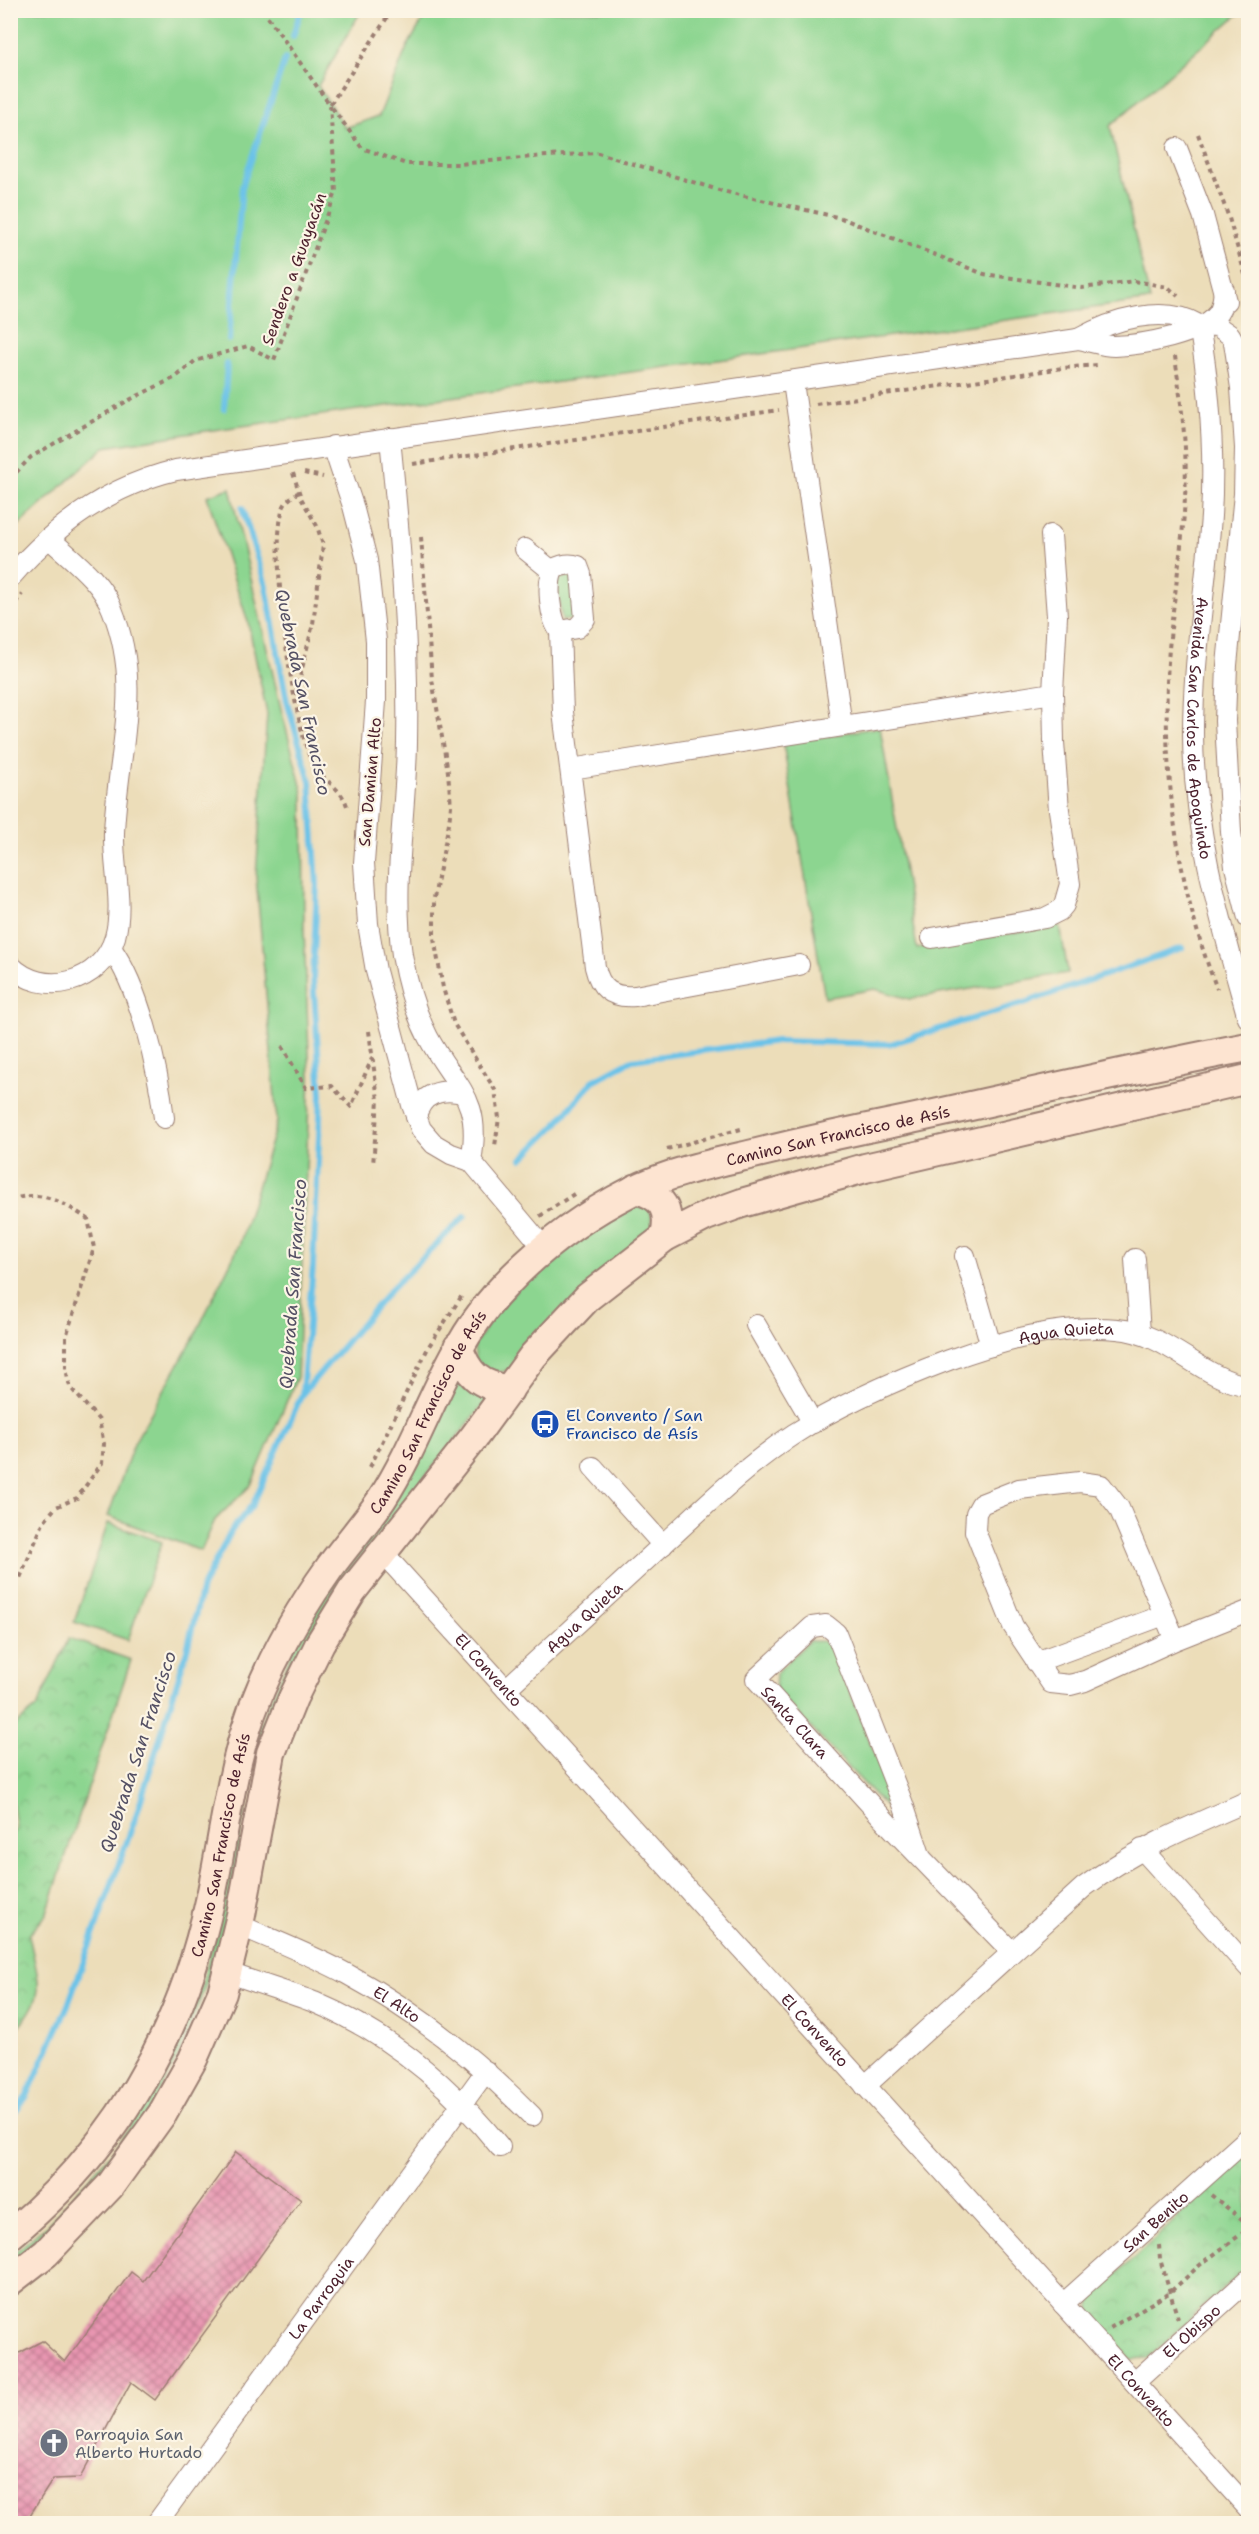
<svg xmlns="http://www.w3.org/2000/svg" width="1259" height="2534" viewBox="0 0 1259 2534" font-family="'Shantell Sans',sans-serif">
	<defs>
		<pattern id="park-crowns" width="20" height="18" patternUnits="userSpaceOnUse" patternTransform="scale(1.5)"><rect width="20" height="18" fill="#8cd590"/><path d="M2 6a3 3 0 1 1 6 0M12 15a3 3 0 1 1 6 0" fill="none" stroke="#7ab67c"/></pattern>
		<pattern id="building-cross-hatch" width="8" height="8" patternUnits="userSpaceOnUse" patternTransform="scale(1.5)"><rect width="8" height="8" fill="#e896b1"/><path d="M0 0l8 8M0 8l8-8" fill="none" stroke="#be7a90"/></pattern>
	</defs>
	<rect width="100%" height="100%" fill="#fcf5e5"/>
	<filter id="ink" filterUnits="userSpaceOnUse"><feTurbulence type="fractalNoise" baseFrequency=".0167" numOctaves="2"/><feDisplacementMap in="SourceGraphic" scale="12" xChannelSelector="R" yChannelSelector="G"/><feConvolveMatrix kernelMatrix="1 2 1 2 8 2 1 2 1" color-interpolation-filters="sRGB"/></filter>
	<filter id="wash" filterUnits="userSpaceOnUse"><feTurbulence type="fractalNoise" baseFrequency=".008" numOctaves="4" result="noise"/><feDisplacementMap in="SourceGraphic" scale="24" xChannelSelector="R" yChannelSelector="G"/><feGaussianBlur stdDeviation="1.35" result="paint"/><feColorMatrix in="noise" values="0 0 0 0 0 0 0 0 0 0 0 0 0 0 0 0 0 1.4 0 .05"/><feComposite in="paint" operator="in"/></filter>
	<g filter="url(#wash)">
		<rect width="100%" height="100%" fill="#ecddb9"/>
		<!-- grass -->
		<path fill="#8cd590" stroke="#6b7a5e" stroke-width="1.5" d="M11,10L361,11L318,86L345,128L379,116L407,47L428,11H1242L1110,126L1150,300L206,431L105,447L11,532Z
			M230,488L281,709L303,793L304,931L310,1078L297,1377L251,1485L215,1520L201,1551L108,1516L134,1443L194,1337L240,1243L277,1122L256,877L267,714L248,622L207,496Z
			M573,576L579,618L562,621L556,579Z
			M880,727L917,949L1060,925L1068,973L909,999L875,989L825,998L783,743Z
			M648,1199L655,1233L510,1370C495,1374 488,1373 476,1363L474,1346L493,1315L538,1266L584,1230Z
			M454,1377L491,1395L339,1584L301,1653L255,1764L243,1818L231,1900L215,1961L182,2048L154,2103L96,2182L65,2217L11,2266V2256L48,2224L114,2150L146,2101L174,2050L199,1993L214,1940L254,1738L302,1630Z
			M108,1523L162,1542L128,1640L74,1622Z
			M809,1641H822L832,1646L894,1802L887,1808L775,1690L776,1673Z"/>
		<!-- park -->
		<path fill="url(#park-crowns)" stroke="#6b7a5e" stroke-width="1.5" d="M69,1638L131,1660L46,1915L29,1935C40,1990 48,1992 11,2037L10,1839L16,1827L10,1785L11,1729L37,1707Z
			M1248,2152V2266L1148,2358L1130,2359L1090,2314L1092,2297Z"/>
		<g fill="none" stroke-linecap="round" stroke-linejoin="round">
			<!-- stream -->
			<path stroke="#6bc2e8" stroke-width="6" d="M293,36L301,10
				M229,340L242,187L285,59
				M224,409L227,364
				M522,1159L556,1125L593,1081L632,1060L777,1041L890,1044L1027,1002L1182,948
				M303,1393L392,1288L465,1216
				M10,2119L27,2096L68,2005L135,1819L187,1650L202,1587L232,1530L253,1504L302,1394L313,1266L321,1095L313,978L317,884L310,781L287,702L266,586L242,508"/>
		</g>
		<g id="blocks">
			<!-- building -->
			<path fill="url(#building-cross-hatch)" d="M236,2152L301,2200L155,2400L131,2382L80,2478L53,2479L25,2523H10V2358L42,2341L65,2362L131,2272L143,2281Z"/>
		</g>
	</g>
	<g filter="url(#ink)">
		<use href="#blocks" fill-opacity="0" stroke="#9b7e72" stroke-width="1.5"/>
		<g fill="none" stroke-linecap="round" stroke-linejoin="round">
			<!-- street casing -->
			<g stroke="#9b7e72" stroke-width="22">
				<g id="street">
					<path d="M1177,148L1203,215L1226,301"/>
					<path id="s1" d="M1199,325C1210,389 1215,451 1211,516C1206,589 1193,659 1193,733C1193,831 1222,925 1248,1018"/>
					<path d="M1199,325L1217,326L1230,335L1234,342L1241,388L1245,448L1244,494L1227,665L1225,721L1231,832L1235,867L1248,918"/>
					<path d="M1078,339C1111,320 1164,304 1199,325"/>
					<path d="M793,382L842,726"/>
					<path d="M390,438C400,540 409,640 407,742C406,813 392,885 402,955C407,983 415,1012 428,1037C455,1088 483,1097 471,1161"/>
					<path d="M333,446L353,506L367,560L376,641V701L364,863L368,924L376,971L412,1105L421,1129L434,1144L451,1154L471,1161L544,1248"/>
					<path d="M525,549L552,571"/>
					<path d="M10,578C55,525 109,486 176,470L1078,339C1090,341 1102,346 1114,346C1142,345 1201,335 1218,313C1223,306 1223,298 1224,290"/>
					<path d="M560,631L577,628L585,619L581,574L578,566C569,563 563,565 555,568C545,579 550,621 560,631L563,712L595,967C600,989 612,998 635,996L799,965"/>
					<path d="M571,769L1053,693"/>
					<path d="M932,938L1045,918L1059,911L1064,905L1070,884L1059,810L1054,742L1053,693L1057,616L1051,535"/>
					<path d="M111,948C140,988 158,1069 164,1118"/>
					<path d="M10,965C43,999 102,983 115,937C124,904 113,867 114,833C117,752 144,689 112,609C100,579 71,559 49,538"/>
					<path d="M416,1117C421,1093 442,1088 463,1093"/>
					<path d="M965,1256L991,1346"/>
					<path d="M1135,1259L1140,1333"/>
					<path d="M756,1325L813,1423"/>
					<path d="M593,1467L663,1545"/>
					<path id="s2" d="M382,1552L1248,2508"/>
					<path d="M1175,1640L1119,1508L1101,1485L1080,1482L1019,1489L981,1504L976,1513L975,1531L1013,1626L1051,1683L1070,1685L1085,1681L1175,1640L1248,1611"/>
					<path d="M1036,1662L1164,1615"/>
					<path id="s3" d="M506,1689C560,1639 615,1589 669,1539C709,1502 748,1464 794,1434C842,1403 896,1380 949,1360C1001,1341 1061,1324 1117,1329C1168,1333 1200,1378 1248,1386"/>
					<path d="M1142,1849L1248,1967"/>
					<path id="s4" d="M921,1858L903,1804L836,1633L826,1625L812,1627L756,1679L890,1826L1012,1952"/>
					<path id="s5" d="M239,1925C275,1941 312,1955 347,1974C417,2012 477,2060 532,2116"/>
					<path d="M227,1972C256,1983 285,1991 314,2002C388,2033 450,2085 500,2147"/>
					<path d="M865,2086L1084,1887C1135,1849 1191,1826 1248,1801"/>
					<path id="s6" d="M1063,2304L1248,2138"/>
					<path id="s7" d="M1135,2382L1248,2280"/>
					<path id="s8" d="M156,2524L486,2071"/>
				</g>
			</g>
			<!-- secondary casing -->
			<g stroke="#9b7e72" stroke-width="32">
				<g id="secondary">
					<path d="M635,1189C663,1196 671,1209 665,1237"/>
					<path d="M458,1347C468,1375 479,1385 509,1390"/>
					<path id="s9" d="M10,2235C116,2147 181,2035 210,1901C220,1855 226,1808 237,1762C253,1692 289,1624 330,1567C347,1544 366,1522 382,1499C425,1432 444,1353 497,1294C535,1251 581,1217 632,1191C668,1173 710,1164 749,1155C798,1143 847,1132 897,1122C1014,1097 1131,1069 1248,1047"/>
					<path d="M10,2281L46,2253L110,2186L162,2114L193,2059L222,1993L241,1915L271,1753L293,1698L320,1643L352,1591L474,1437L533,1356L588,1297L665,1237L706,1216L742,1203L865,1168L1248,1079"/>
				</g>
			</g>
			<!-- path -->
			<path stroke="#9b7e72" stroke-width="4" stroke-dasharray="4.5 4.5" stroke-linecap="butt" d="M392,10L330,105L362,148L406,164H459L532,157L598,153L722,191L841,218L984,274L1082,288L1134,281L1168,287L1178,296
				M1198,134L1229,218L1248,285
				M1175,356C1181,403 1188,450 1185,497C1182,559 1169,620 1167,682C1164,786 1179,892 1217,989
				M816,404L1063,368L1097,365
				M413,464L779,410
				M293,473L301,498L317,526L323,545L313,624L296,693
				M304,473L323,477
				M10,479L31,457L127,401L176,377L195,361L248,346L274,360L336,192L330,105L263,10
				M299,492C291,497 284,502 282,512C270,560 292,714 311,760C319,779 341,786 347,806
				M421,537L432,679L448,772L451,806L449,823L434,898V938L443,988L454,1024L495,1090L499,1118L495,1146
				M10,610L22,594
				M369,1031L378,1100L373,1165
				M282,1046L306,1088L332,1086L351,1107L373,1056
				M667,1149L741,1129
				M10,1200C43,1189 62,1202 88,1219L94,1248L66,1337V1369L70,1387L99,1420L104,1444L102,1463L77,1498L56,1507L44,1521L20,1578L10,1588
				M540,1216L574,1194
				M10,1389H19
				M370,1467L429,1346L463,1294
				M1211,2195L1248,2224
				M1159,2245L1160,2259L1178,2319
				M1110,2328L1169,2293L1200,2265L1248,2229"/>
			<!-- street -->
			<use href="#street" stroke="#fff" stroke-width="20"/>
			<!-- secondary -->
			<use href="#secondary" stroke="#fde4d1" stroke-width="28"/>
		</g>
	</g>
	<!-- icons -->
	<defs>
		<g id="bus-disc" transform="scale(1.5)"><circle r="9.5" fill="#1a4fb4" stroke="#fcf5e5"/><path d="M-5-6H5V4H4V6H2V4H-2V6H-4V4H-5ZM-3.5-4V0h7V-4ZM-3.5 1.2v1.5H-2V1.2ZM2 1.2v1.5H3.5V1.2Z" fill="#fff"/></g>
		<g id="church-disc" transform="scale(1.5)"><circle r="9.5" fill="#6b7280" stroke="#fcf5e5"/><path d="M-1.2-6h2.4v3.5h3.3v2.4h-3.3V6h-2.4V-.1h-3.3v-2.4h3.3Z" fill="#fff"/></g>
	</defs>
	<g fill-rule="evenodd">
		<use href="#bus-disc" x="545" y="1424"/>
		<use href="#church-disc" x="54" y="2443"/>
	</g>
	<g text-anchor="middle" dominant-baseline="central" stroke-width="4.5" stroke-linejoin="round" paint-order="stroke">
		<!-- street labels -->
		<g font-size="16" fill="#4a1f2b" stroke="#fcf5e5">
			<text transform="translate(294 269) rotate(-70)">Sendero a Guayacán</text>
			<text stroke="none"><textPath href="#s1" startOffset="405">Avenida San Carlos de Apoquindo</textPath></text>
			<text transform="translate(370 782) rotate(-85)">San Damian Alto</text>
			<text stroke="none"><textPath href="#s9" startOffset="1462">Camino San Francisco de Asís</textPath></text>
			<text stroke="none"><textPath href="#s3" startOffset="678">Agua Quieta</textPath></text>
			<text stroke="none"><textPath href="#s9" startOffset="940">Camino San Francisco de Asís</textPath></text>
			<text stroke="none"><textPath href="#s3" startOffset="106">Agua Quieta</textPath></text>
			<text stroke="none"><textPath href="#s2" startOffset="159">El Convento</textPath></text>
			<text stroke="none"><textPath href="#s4" startOffset="402">Santa Clara</textPath></text>
			<text stroke="none"><textPath href="#s9" startOffset="454">Camino San Francisco de Asís</textPath></text>
			<text stroke="none"><textPath href="#s5" startOffset="177">El Alto</textPath></text>
			<text stroke="none"><textPath href="#s2" startOffset="645">El Convento</textPath></text>
			<text stroke="none"><textPath href="#s6" startOffset="124">San Benito</textPath></text>
			<text stroke="none"><textPath href="#s8" startOffset="280">La Parroquia</textPath></text>
			<text stroke="none"><textPath href="#s7" startOffset="76">El Obispo</textPath></text>
			<text stroke="none"><textPath href="#s2" startOffset="1131">El Convento</textPath></text>
		</g>
		<!-- transit labels -->
		<g font-size="16" fill="#164399" stroke="#fcf5e5" text-anchor="start">
			<text x="566" y="1415">El Convento / San<tspan x="566" dy="18">Francisco de Asís</tspan></text>
		</g>
		<!-- worship labels -->
		<g font-size="16" fill="#5b616d" stroke="#fcf5e5" text-anchor="start">
			<text x="75" y="2434">Parroquia San<tspan x="75" dy="18">Alberto Hurtado</tspan></text>
		</g>
		<!-- water labels -->
		<g font-size="18" font-style="italic" fill="#545064" stroke="#fcf5e5">
			<text transform="translate(303 692) rotate(78)">Quebrada San Francisco</text>
			<text transform="translate(293 1284) rotate(-86)">Quebrada San Francisco</text>
			<text transform="translate(138 1752) rotate(-72)">Quebrada San Francisco</text>
		</g>
	</g>
	<!-- margin -->
	<rect width="1259" height="2534" fill="none" stroke="#fcf5e5" stroke-width="36"/>
</svg>
